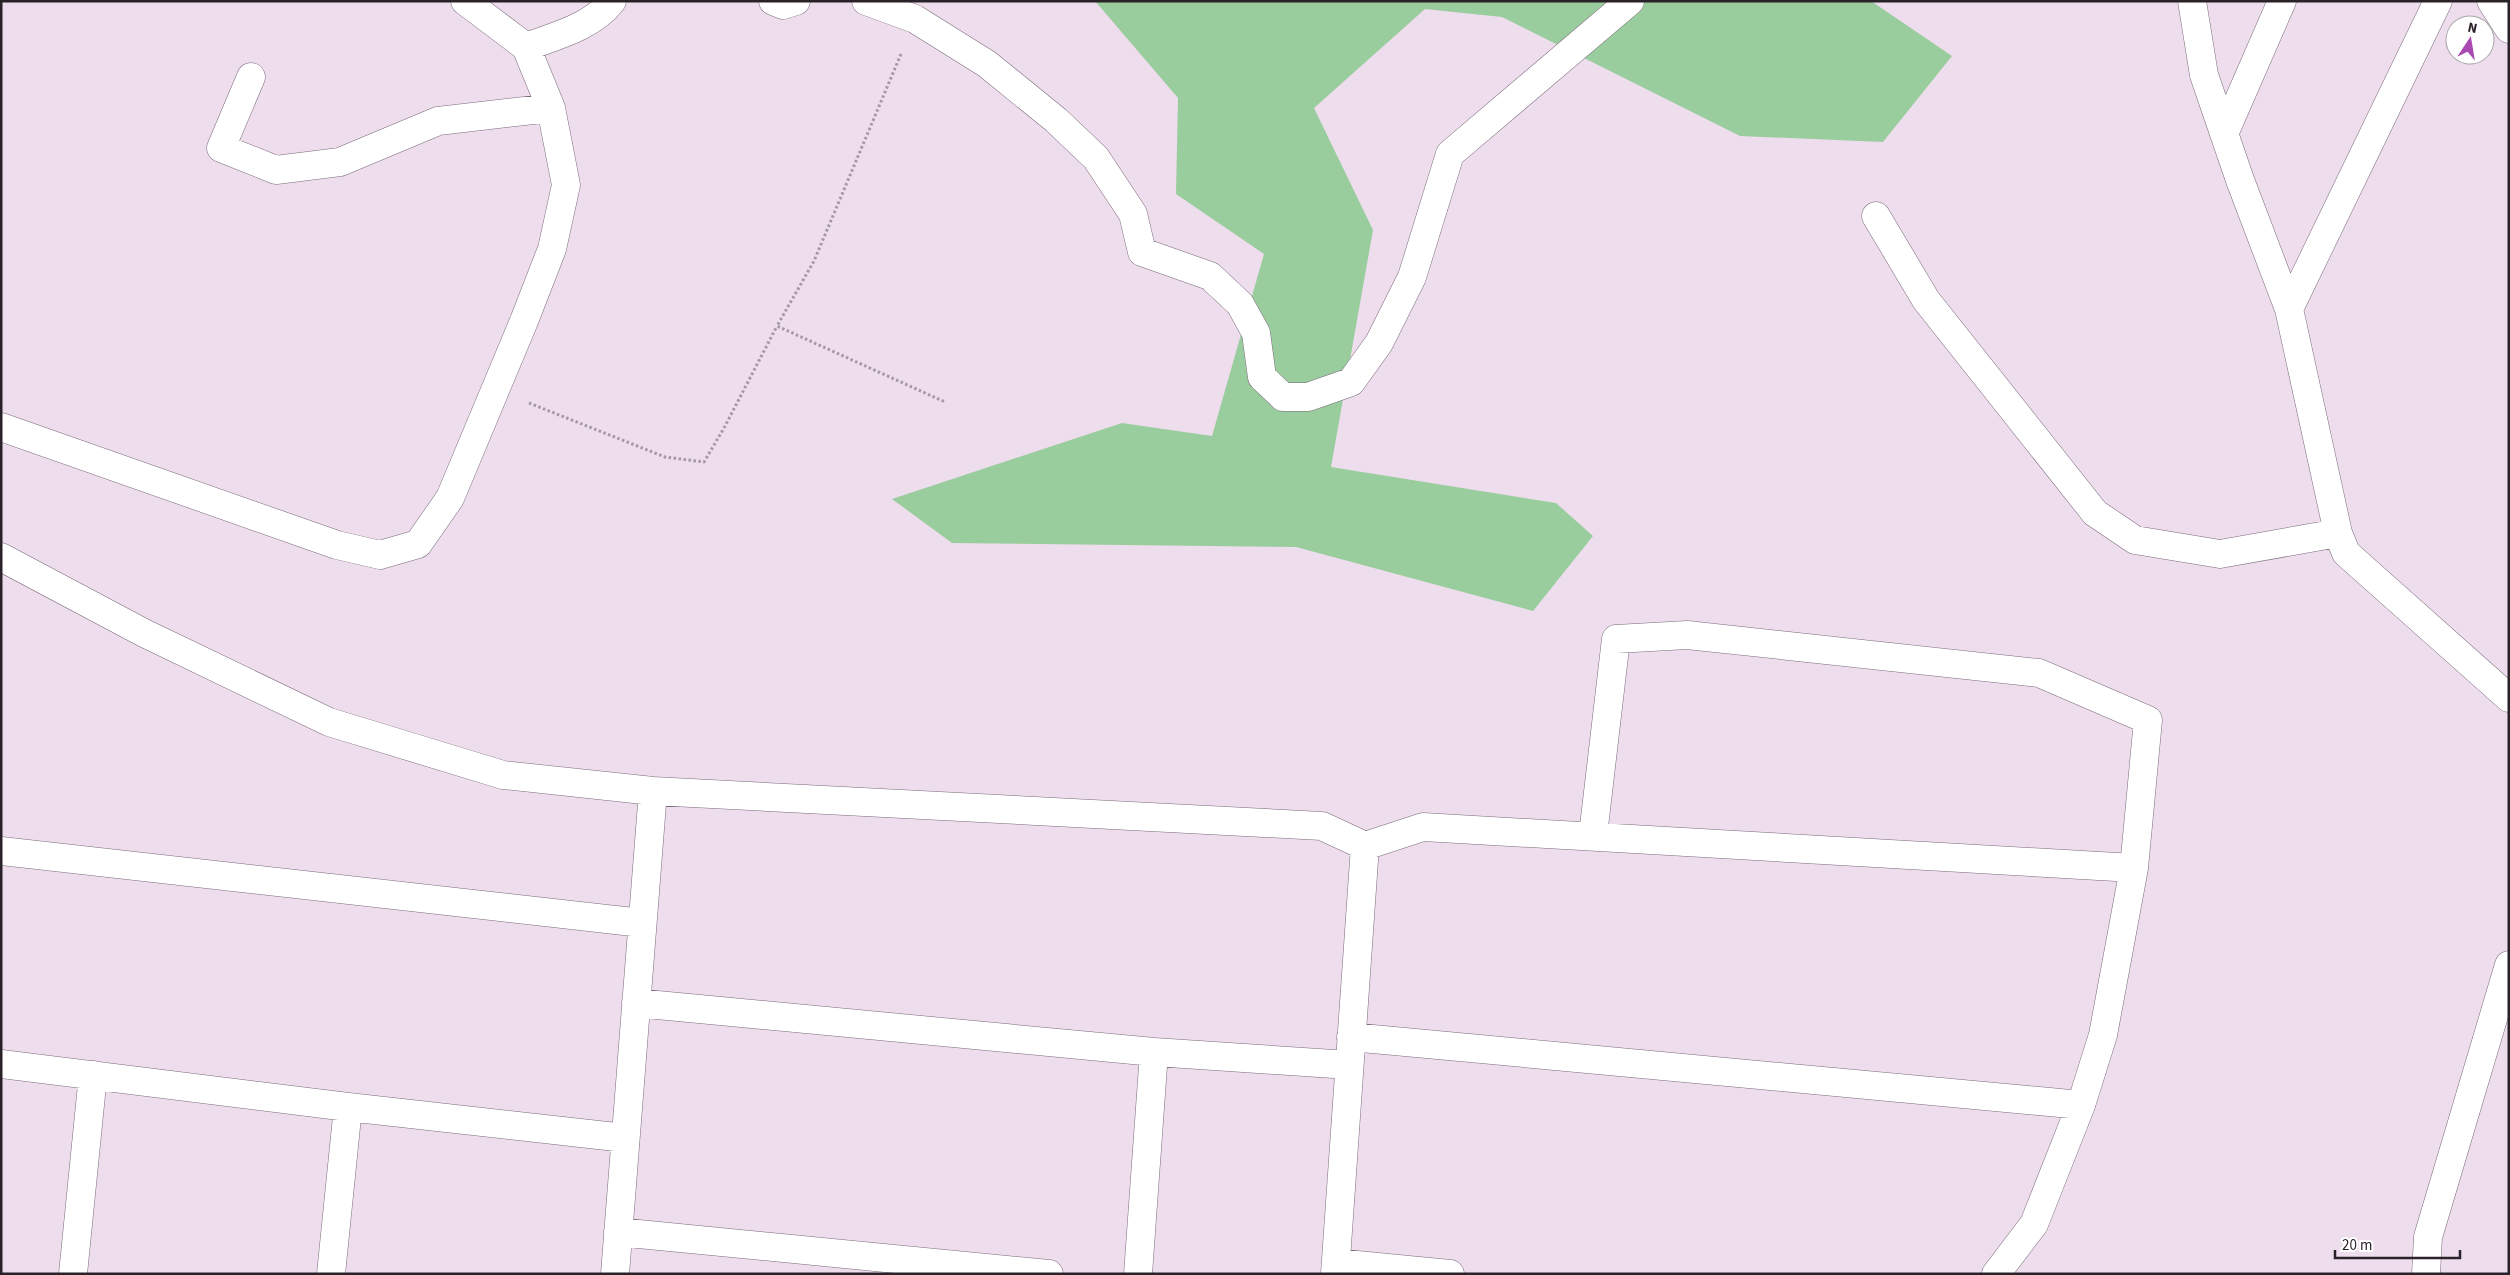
<svg xmlns="http://www.w3.org/2000/svg" width="2510" height="1275" viewBox="0 0 2510 1275" font-family="'Source Sans 3',sans-serif">
	<rect width="100%" height="100%" fill="#eedded"/>
	<!-- green -->
	<path fill="#9acd9d" d="M1095,1H1871L1952,56L1883,142L1740,136L1502,17L1425,9L1314,108L1373,230L1331,467L1556,503L1593,536L1533,611L1296,547L952,543L892,499L1122,423L1212,436L1264,254L1176,194L1178,98Z"/>
	<g fill="none" stroke-linecap="round" stroke-linejoin="round">
		<!-- minor casing -->
		<g stroke="#7a6b7a" stroke-width="29">
			<path id="minor" d="M773,1L783,5L796,1
				M866,1L915,19L987,64L1056,120L1096,158L1133,214L1142,252L1210,276L1240,304L1256,333L1262,377L1283,397H1308L1351,382L1379,343L1412,277L1450,154L1630,1
				M2192,1L2204,75L2240,180L2289,309L2338,533L2346,553L2509,698
				M2491,1L2509,29
				M526,47C555,36 592,27 612,1
				M251,77L221,148L276,170L340,162L438,121L551,108
				M2224,134L2282,1
				M1876,216L1926,300L2095,513L2135,540L2220,554L2338,533
				M2289,309L2438,1
				M1,427L337,545L380,555L418,544L450,498L524,321L552,249L566,185L551,108L526,47L465,1
				M1,557L144,633L329,722L503,775L653,791L1322,826L1365,846L1423,827L2134,868
				M1,851L642,923
				M636,1003L1154,1052
				M1351,1037L2081,1105L2103,1035L2134,868L2148,720L2039,673L1687,635L1616,639L1593,835
				M1,1064L348,1107L625,1138
				M618,1232L1049,1274
				M1336,1263L1450,1274
				M73,1274L93,1075
				M331,1274L348,1107
				M615,1274L653,791
				M1138,1274L1154,1052L1349,1065
				M1335,1274L1365,846
				M1996,1274L2034,1224L2081,1105
				M2426,1274L2428,1237L2509,965"/>
		</g>
		<!-- path -->
		<path stroke="#a598a4" stroke-width="3" stroke-dasharray="2.5 2.5" stroke-linecap="butt" d="M901,54L814,261L777,326L945,402
			M529,403L665,457L704,462L724,428L777,326"/>
		<!-- minor -->
		<use href="#minor" stroke="#fff" stroke-width="28"/>
	</g>
	<!-- border -->
	<rect width="2510" height="1275" fill="none" stroke="#292329" stroke-width="5"/>
	<!-- north arrow -->
	<g transform="translate(2470 40) rotate(12)"><circle r="24" fill="#ffffff" stroke="#a9a7a9"/>
	<path d="M0-4L9 19L0 12L-9 19Z" fill="#a949b1"/>
	<text y="-8" font-size="14" font-weight="bold" text-anchor="middle" fill="#292329">N</text>
	</g>
	<!-- scale -->
	<path d="M2335 1250v8h125v-8" fill="none" stroke="#292329" stroke-width="2.5"/>
	<text x="2342" y="1250" font-size="15" fill="#292329" stroke="#ffffff" stroke-width="4" paint-order="stroke">20 m</text>
</svg>
